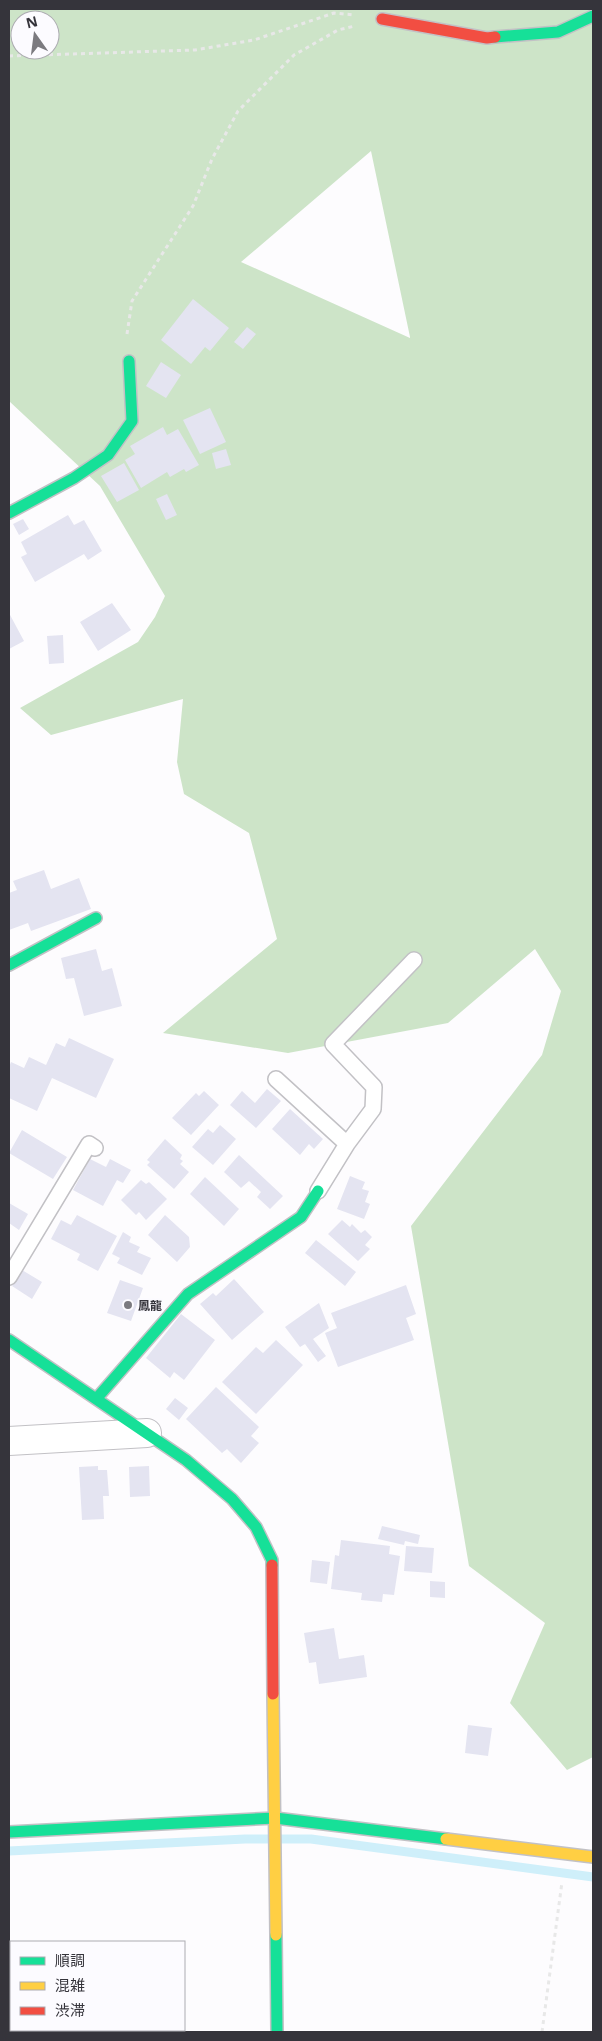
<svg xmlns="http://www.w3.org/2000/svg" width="602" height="2041" viewBox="0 0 602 2041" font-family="'Open Sans','Noto Sans JP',sans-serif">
	<rect width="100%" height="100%" fill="#fdfcfe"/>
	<!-- forest -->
	<path fill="#cde4c8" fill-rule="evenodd" d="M9,9H593V1757L567,1770L510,1703L545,1623L469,1566L411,1226L542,1055L561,991L535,949L448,1023L288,1053L163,1033L277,939L249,833L184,794L177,762L183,699L51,735L20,708L138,642L155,617L165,596L100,486L9,401ZM20,20H50V50H20ZM371,151L410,337V338L241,262Z"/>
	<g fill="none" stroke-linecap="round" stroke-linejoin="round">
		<!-- stream -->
		<path stroke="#cfeffa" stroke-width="9" d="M9,1851L245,1839H311L593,1877"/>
	</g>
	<!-- building -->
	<path fill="#e4e4f1" d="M193,299L229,328L210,351L205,347L191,364L161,340Z
		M247,327L256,334L243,349L234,342Z
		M161,362L181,375L166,398L146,386Z
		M210,408L226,442L200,454L183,420Z
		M163,427L167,435L178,429L199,465L186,472L184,469L170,477L167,472L141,488L125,460L135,454L130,446Z
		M226,449L231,465L216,469L212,453Z
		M124,463L139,490L117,502L101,476Z
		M167,494L177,515L166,520L156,499Z
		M68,515L74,525L84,520L102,551L88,560L84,554L35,582L21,557L27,554L21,542Z
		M23,519L29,529L19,535L13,524Z
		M112,603L131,630L98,651L80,622Z
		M9,613L24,641L9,649Z
		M63,635L64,663L49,664L47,636Z
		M44,870L51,889L79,878L91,909L31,931L28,923L9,930V893L17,890L13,881Z
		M96,949L102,971L112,968L122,1006L84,1016L74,978L66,979L61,958Z
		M69,1038L114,1059L96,1098L52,1078L37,1111L9,1098V1067L11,1062L24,1068L29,1057L46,1065L56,1043L65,1047Z
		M267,1089L281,1101L256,1128L230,1105L242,1091L255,1103Z
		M204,1091L219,1105L191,1135L172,1118L196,1093L199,1096Z
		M290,1109L323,1139L314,1149L309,1144L300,1155L272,1129Z
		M220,1125L236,1139L213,1165L192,1147L208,1129L213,1133Z
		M22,1130L67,1157L53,1179L9,1153Z
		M165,1139L182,1155L180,1159L183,1161L180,1164L189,1172L174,1189L147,1165L150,1162L147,1160Z
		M239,1155L283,1196L270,1209L257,1197L261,1192L249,1181L241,1188L224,1172Z
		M90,1159L106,1167L110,1159L131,1170L123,1183L117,1180L103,1206L73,1190Z
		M350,1176L365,1182L362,1189L369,1191L365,1202L370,1204L364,1219L337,1209Z
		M205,1177L239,1209L224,1226L190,1194Z
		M141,1180L146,1184L149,1182L167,1199L146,1220L139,1212L136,1215L121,1200Z
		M9,1203L28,1214L19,1230L9,1223Z
		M77,1215L117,1236L98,1271L77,1260L80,1254L51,1239L61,1220L71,1225Z
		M165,1215L189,1237L190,1247L177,1262L148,1235Z
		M342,1220L350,1227L352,1224L361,1233L365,1230L372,1237L365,1245L370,1249L358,1261L328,1234Z
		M123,1232L131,1237L129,1242L140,1247L137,1252L151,1258L142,1275L117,1263L120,1258L112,1254Z
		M316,1240L356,1272L345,1286L305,1253Z
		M22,1270L42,1282L32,1299L12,1286Z
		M234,1279L264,1312L232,1340L200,1304L213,1293L216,1296Z
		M120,1280L143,1288L131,1321L107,1313Z
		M406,1285L416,1314L406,1318L414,1340L338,1367L325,1333L337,1328L331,1313Z
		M319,1303L329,1328L313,1339L326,1356L318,1362L305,1344L300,1347L285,1327Z
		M181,1314L215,1340L184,1380L174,1372L170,1378L146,1358Z
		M276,1340L303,1365L256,1414L222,1382L256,1347L263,1353Z
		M216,1387L259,1427L251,1436L259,1443L241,1463L227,1449L222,1453L186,1419Z
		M175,1398L188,1408L179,1420L166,1409Z
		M98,1466V1470H107L109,1496H103L104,1519L82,1520L79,1467Z
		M149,1466L150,1496L130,1497L129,1467Z
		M382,1526L420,1535L418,1544L405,1541L404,1545L378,1539Z
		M341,1540L390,1546L389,1554L400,1556L394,1595L383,1594L382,1602L361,1600L362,1593L331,1589L335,1555L339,1556Z
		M406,1546L434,1548L432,1573L404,1571Z
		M312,1560L330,1562L327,1584L310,1582Z
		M430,1581L445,1582V1598L430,1597Z
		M334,1628L339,1659L364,1655L367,1677L319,1684L316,1662L309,1663L304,1633Z
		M468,1725L492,1728L488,1756L465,1753Z"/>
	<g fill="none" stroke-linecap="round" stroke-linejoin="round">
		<!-- lane casing -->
		<g stroke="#c2c1c5" stroke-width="18">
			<path id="lane" d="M276,1079L347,1144
				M318,1191L347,1144L373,1109L374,1087L333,1044L414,960
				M9,1277L89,1144L95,1148"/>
		</g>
		<!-- street casing -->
		<g stroke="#c2c1c5" stroke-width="30">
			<path id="street" d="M9,1441L147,1433"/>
		</g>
		<!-- fast casing -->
		<g stroke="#c2c1c5" stroke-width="14">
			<path id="fast" d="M495,37L558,32L593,16
				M9,513L74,478L108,455L132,421L129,361
				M9,965L96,918
				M9,1340L186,1460L232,1499L256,1527L272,1560V1565
				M97,1398L188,1294L301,1217L318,1191
				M9,1832L275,1818L446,1839
				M276,1935L277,2032"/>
		</g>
		<!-- slow casing -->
		<g stroke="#c2c1c5" stroke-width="14">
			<path id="slow" d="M273,1694L276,1935
				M446,1839L593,1857"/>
		</g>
		<!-- jam casing -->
		<g stroke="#c2c1c5" stroke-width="14">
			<path id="jam" d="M382,19L487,38L495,37
				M272,1565L273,1694"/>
		</g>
		<!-- path -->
		<path stroke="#e8e8e8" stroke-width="3" stroke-dasharray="4 4" stroke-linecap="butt" d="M9,56L195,50L254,40L334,13L355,15
			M127,334L132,301L193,206L212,159L238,111L294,55L338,30L355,26
			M542,2032L562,1882"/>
		<!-- lane -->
		<use href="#lane" stroke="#fff" stroke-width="15"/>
		<!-- street -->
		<use href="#street" stroke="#fff" stroke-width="28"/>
		<!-- fast -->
		<use href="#fast" stroke="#16e098" stroke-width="11"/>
		<!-- slow -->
		<use href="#slow" stroke="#ffcf43" stroke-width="11"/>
		<!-- jam -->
		<use href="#jam" stroke="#f24e42" stroke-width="11"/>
	</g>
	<!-- markers -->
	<circle fill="#7b7a7f" stroke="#fcfbff" stroke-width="2" cx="128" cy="1305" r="5"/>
	<g text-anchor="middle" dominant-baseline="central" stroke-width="4" stroke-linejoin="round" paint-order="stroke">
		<!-- poi labels -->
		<g font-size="12" font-weight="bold" fill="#35343b" stroke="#fcfbff" text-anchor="start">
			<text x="138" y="1305">鳳龍</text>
		</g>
	</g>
	<!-- border -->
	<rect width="602" height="2041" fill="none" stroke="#35343b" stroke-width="20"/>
	<!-- legend -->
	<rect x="10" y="1941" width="175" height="90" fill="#fcfbff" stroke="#acabb1"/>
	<rect x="20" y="1957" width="25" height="8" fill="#16e098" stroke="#acabb1"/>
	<text x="55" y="1966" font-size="15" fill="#35343b">順調</text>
	<rect x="20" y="1982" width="25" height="8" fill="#ffcf43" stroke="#acabb1"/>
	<text x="55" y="1991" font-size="15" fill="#35343b">混雑</text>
	<rect x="20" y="2007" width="25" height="8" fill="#f24e42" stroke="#acabb1"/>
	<text x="55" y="2016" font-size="15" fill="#35343b">渋滞</text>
	<!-- north arrow -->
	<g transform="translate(35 35) rotate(346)"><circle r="24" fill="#fcfbff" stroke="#acabb1"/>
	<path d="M0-4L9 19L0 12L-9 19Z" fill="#7b7a7f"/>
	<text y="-8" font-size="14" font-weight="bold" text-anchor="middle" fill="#35343b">N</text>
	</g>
</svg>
